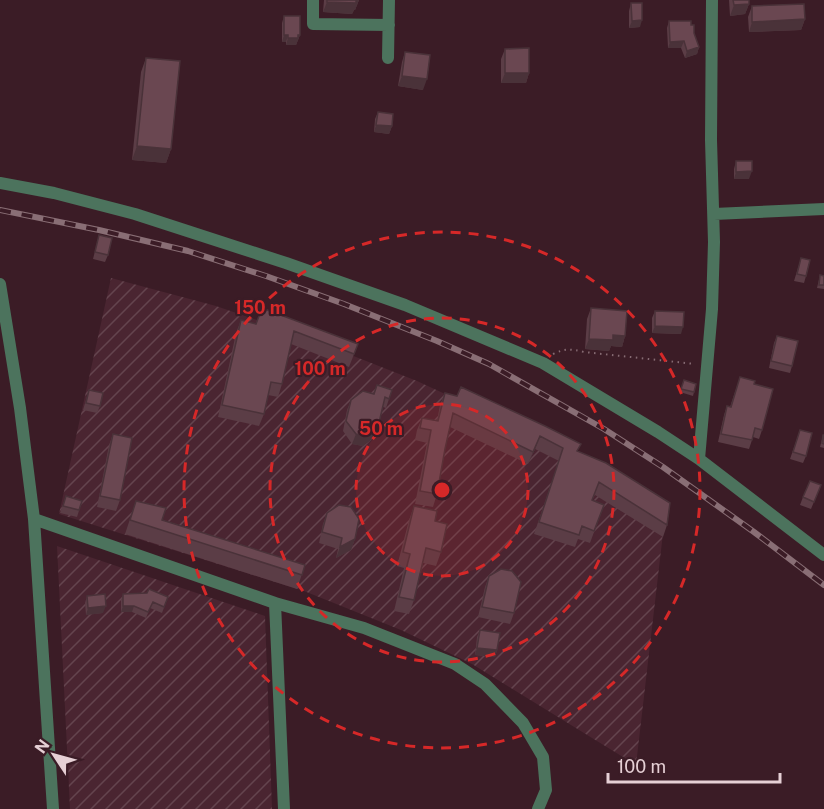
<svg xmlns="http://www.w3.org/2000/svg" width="824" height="809" viewBox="0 0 824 809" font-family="'Public Sans',sans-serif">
	<defs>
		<pattern id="industrial-furrows" width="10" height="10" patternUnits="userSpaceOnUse" patternTransform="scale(1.5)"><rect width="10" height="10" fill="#4a2531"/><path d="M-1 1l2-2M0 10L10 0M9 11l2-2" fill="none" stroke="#64444e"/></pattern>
	</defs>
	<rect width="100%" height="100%" fill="#3b1c26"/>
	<!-- industrial -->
	<path fill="url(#industrial-furrows)" d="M111,278L216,306L295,333L417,381L540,438L665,516L636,765L472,664L401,630L304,591L59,514Z
		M57,546L265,616L272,809H70Z"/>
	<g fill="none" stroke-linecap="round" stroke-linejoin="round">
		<!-- path -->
		<path stroke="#866b73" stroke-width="2" stroke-dasharray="1.5 4.5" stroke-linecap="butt" d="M553,354C566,348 571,349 584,352L695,364"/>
		<!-- minor -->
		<path stroke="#4c735d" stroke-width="12" d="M313,0V24L389,25
			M388,58L389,0
			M0,183L54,193L135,214L286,263L405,305L543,363L658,432L699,459L824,555
			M714,214L824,209
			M0,284L20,408L34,519L53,809
			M699,459L712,309L714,242L711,140L712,0
			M34,519L275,603L284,809
			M275,603L364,628L455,664L485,684L523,723L543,757L546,790L538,809"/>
		<!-- rail casing -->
		<g stroke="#896e75" stroke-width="6">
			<path id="rail" d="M0,210L99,230L188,251L266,276L344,304L437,341L489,364L604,429L663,467L754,532L824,585"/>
		</g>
		<!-- rail -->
		<use href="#rail" stroke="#3b1c26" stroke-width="4" stroke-dasharray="11" stroke-linecap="butt"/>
	</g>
	<!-- wall -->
	<path fill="#5b3d46" d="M324,0H359L355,10H354L352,14L323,12Z
		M729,0H749V4L745,14L730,16Z
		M631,3L640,27L629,28V11Z
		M752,6L805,19L801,30L749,32L748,17Z
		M284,16L300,35L296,45H286V42H282V23Z
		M669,21L691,25L699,47L697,54L685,58L681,48H668L667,28Z
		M505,49L529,73L526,83H501V59Z
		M405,52L423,90L398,86L402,62Z
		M146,58L171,149L166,163L132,160L141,72Z
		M378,112L392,126L389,134L374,132L375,119Z
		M736,161L749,179H734V169Z
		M99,235L108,255L105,262L93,259Z
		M801,258L806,276L804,283L794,281Z
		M820,275L824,276V289L817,288Z
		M591,308L625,336L622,347L611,346L609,351L585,349L587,319Z
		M655,311L681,334L652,333V318Z
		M241,320L256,324L358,344L349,367L291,344L282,384L278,397L268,395L264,414L259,426L218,417L236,333Z
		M777,336L792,366L790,373L769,368L774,343Z
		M740,377L754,384L762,430L759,439L753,437L749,449L718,442L724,415L727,406L730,407Z
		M684,380L696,384L693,396L680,392Z
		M89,390L100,406L97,413L83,410Z
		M392,390L386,408L383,407L375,437L363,446L352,444L343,431L347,410L351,400L374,394Z
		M445,393L578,452L667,525L663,537L595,495L592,500L604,505L590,543L578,539L575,547L534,534L559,461L535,449L528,464L450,427L445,449L437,494L433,507L415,504L427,443L415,440L417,430L422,418L437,421L440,405Z
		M800,430L806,456L803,463L790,459Z
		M113,434L120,500L116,511L97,507L109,445Z
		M823,435H824V448L820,447Z
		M818,492L811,509L800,505L803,497Z
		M66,496L82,501L77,517L60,513Z
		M136,501L162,520L305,565L297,589L125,534Z
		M414,506L441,552L436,566L423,563L414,600L409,614L394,611L404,568L397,566L409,520Z
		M327,513L355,539L351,550L336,558L338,549L319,543L323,524Z
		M489,576L514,613L510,624L478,617L485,587Z
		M123,594L168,597L162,613L150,608L146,618L132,612H121V600Z
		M87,596L103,613L86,615L85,603Z
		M480,630L497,650L495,657L475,655L477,637Z"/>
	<!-- shaded-wall -->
	<path fill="#4a3239" d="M359,0L355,10H354L352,14L323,12L327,2Z
		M749,4L745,14L730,16L734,5Z
		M805,19L801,30L749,32L752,22Z
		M642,20L640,27L629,28L632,21Z
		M284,35H288L286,42H282Z
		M300,35L296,45H286L288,38Z
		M684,41L681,48H668L670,42Z
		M699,47L697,54L685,58L687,51Z
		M505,73H529L526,83H501Z
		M402,76L427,79L423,90L398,86Z
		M376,125L392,126L389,134L374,132Z
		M137,146L171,149L166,163L132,160Z
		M752,171L749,179H734L736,172Z
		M655,326L683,327L681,334L652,333Z
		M613,335L625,336L622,347L611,346L609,351L585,349L589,339Z
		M378,427L375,437L363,446L352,444L356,434Z
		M540,436L535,449L528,464L533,452Z
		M355,539L351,550L336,558L340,547Z
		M106,606L103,613L86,615L88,608Z
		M123,606H134L132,612H121Z
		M477,648L497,650L495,657L475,655Z"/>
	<!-- building -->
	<path fill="#6a4751" stroke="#4a3239" stroke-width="1.5" d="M327,0H356V3L327,2Z
		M733,0H749V4L734,5Z
		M631,3H642V20L632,21Z
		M804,4L805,19L752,22V6Z
		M284,16H300V35H298V38H288V35H284Z
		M669,21H691V25H694V33L699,47L687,51L684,41L670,42Z
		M529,48V73H505V49Z
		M405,52L430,55L427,79L402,76Z
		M146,58L180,61L171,149L137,146Z
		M378,112L393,114L392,126L376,125Z
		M736,161H752V171L736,172Z
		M99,235L112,238L108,255L95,252Z
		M801,258L810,260L806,276L797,274Z
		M820,275L824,276V285H819Z
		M262,308L358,344L354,354L294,331L282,384L271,382L264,414L222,405L241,320L256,324Z
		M591,308L627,311L625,336L613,335V340L589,339Z
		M655,311L684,312L683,327L655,326Z
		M777,336L798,341L792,366L771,361Z
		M740,377L755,381L754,384L773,389L762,430L755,428L752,440L721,434L727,406L731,407Z
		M684,380L696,384L694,392L681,389Z
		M377,385L392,390L389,399L385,397L378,427L367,436L356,434L346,421L351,400L363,391L374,394Z
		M461,387L545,426L581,444L577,451L606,463L670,503L667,525L599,482L592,500L604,505L594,531L582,526L579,535L539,522L563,448L540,436L533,452L453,413L445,449L437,494L420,491L431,430L420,428L422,418L438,421L445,393L457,396Z
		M89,390L103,393L100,406L86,403Z
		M800,430L812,433L806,456L793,452Z
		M113,434L132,438L120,500L100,496Z
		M823,435H824V444L822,443Z
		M810,481L821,485L814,502L803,497Z
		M66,496L82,501L79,510L63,506Z
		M136,501L166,508L162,520L305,565L302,575L130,520Z
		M339,505L351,507L359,519L355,539L340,547L342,538L322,532L327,513Z
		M414,506L437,511L435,521L447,524L441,552L426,548L414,600L399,597L410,554L403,552Z
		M501,569L512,571L521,582L514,613L482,607L489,576Z
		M149,589L168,597L164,607L153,602L148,612L134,606H123V594L147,593Z
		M105,594L106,606L88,608L87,596Z
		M480,630L500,633L497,650L477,648Z"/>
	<!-- distance rings -->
	<circle cx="442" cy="490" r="86" fill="#d62828" fill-opacity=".12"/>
	<g fill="none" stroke="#d62828" stroke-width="3" stroke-dasharray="10 8">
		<circle cx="442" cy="490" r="86"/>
		<circle cx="442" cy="490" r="172"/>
		<circle cx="442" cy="490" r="258"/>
	</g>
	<circle cx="442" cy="490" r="9" fill="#d62828" stroke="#3b1c26" stroke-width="3"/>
	<g font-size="18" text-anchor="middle" font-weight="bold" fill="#d62828" stroke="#3b1c26" stroke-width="4.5" stroke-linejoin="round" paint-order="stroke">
		<text x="260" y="314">150 m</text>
		<text x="320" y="375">100 m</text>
		<text x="381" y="435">50 m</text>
	</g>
	<!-- north arrow -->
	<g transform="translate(54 755) rotate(306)" stroke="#3b1c26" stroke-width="4.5" paint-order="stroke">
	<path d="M0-4.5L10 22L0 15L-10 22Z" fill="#e6d0d5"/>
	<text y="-9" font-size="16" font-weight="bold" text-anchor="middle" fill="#e6d0d5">N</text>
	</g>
	<!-- scale -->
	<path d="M608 773v9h172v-9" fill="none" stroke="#e6d0d5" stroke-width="3"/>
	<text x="617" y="773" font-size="18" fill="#e6d0d5" stroke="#3b1c26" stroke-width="4.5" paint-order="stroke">100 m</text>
</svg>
